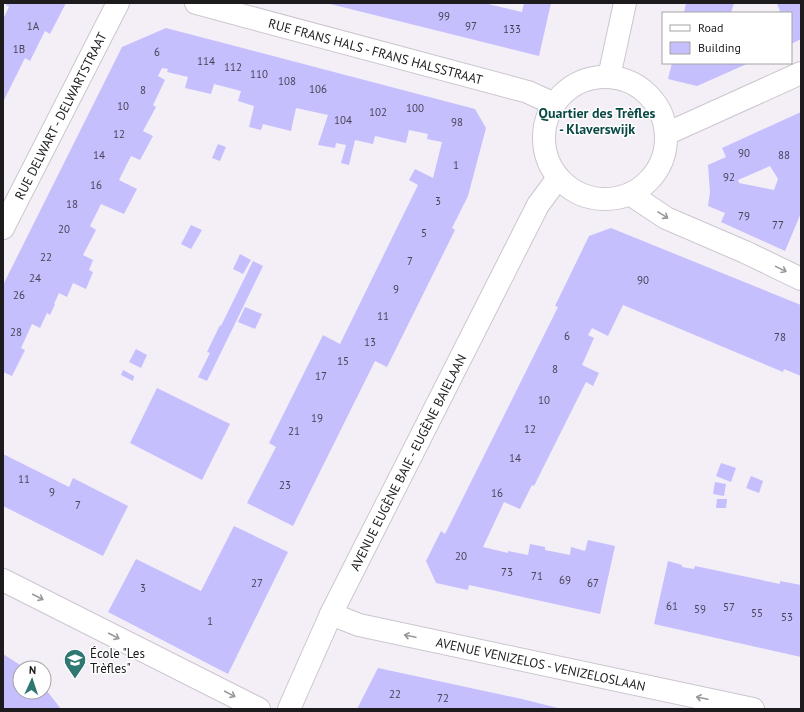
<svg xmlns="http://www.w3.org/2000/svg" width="804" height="712" viewBox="0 0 804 712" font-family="'PT Sans',sans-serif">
	<rect width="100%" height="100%" fill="#f4eef7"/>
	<!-- building -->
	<path fill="#c6bffe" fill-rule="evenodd" d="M7,3H66L50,34L45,31L30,61L25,58L3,102V19L9,7L6,5Z
		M326,3H484L522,12L524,3H551L539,56Z
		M686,3H734L731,13H684Z
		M779,3H801V39L791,44V13H776L780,11L777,4Z
		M166,28L475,109L486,128L468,196L452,228L455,230L387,367L375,361L293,526L247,503L276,447L269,443L323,335L340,344L418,185L409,180L415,169L433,178L442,142L427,139L428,134L409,130L406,143L375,136L373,144L355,140L349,165L341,163L346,145L336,143L335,148L318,145L328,115L296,108L291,131L263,124L261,130L249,127L254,106L238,101L241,91L214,84L211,94L185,88L188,77L167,72L168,69L162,68L158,76L165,80L153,105L156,107L143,131L153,136L140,160L131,156L119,180L137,189L124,214L101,204L90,226L96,230L83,255L93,260L89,270L93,272L86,289L73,283L67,297L59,293L54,304H55L50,315L47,313L40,328L32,324L21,348L25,350L12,376L3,372V285L122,47Z
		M672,63H749L697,86L668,79Z
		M801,112V213L785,251L721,222L725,213L708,206L710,192L708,165L726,157L722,148ZM770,166L778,179L774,190L739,183L738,180Z
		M218,144L226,147L220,161L212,158Z
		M191,225L202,230L191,249L181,244Z
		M611,228L801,305V376L784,369L783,372L623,305L608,336L592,328L588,335L594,338L582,365L599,373L593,386L586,382L534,486L532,485L520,509L504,502L483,547L508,553V551L528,555L530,544L545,547V550L570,555L571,547L585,551L588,540L615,546L600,614L469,585L468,590L436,583L426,561L441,531L445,534L453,518L558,307L555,306L589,236Z
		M240,254L251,260L243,274L233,269Z
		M253,261L263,266L207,381L198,377L210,353L207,352L220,325L221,326Z
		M245,307L262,314L255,329L238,322Z
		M136,349L147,355L141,368L129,362Z
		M123,370L134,376L133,381L121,375Z
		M157,388L230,424L202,480L130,443Z
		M3,454L69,487L73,478L128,506L103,556L3,506Z
		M721,463L736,468L731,482L716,476Z
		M751,476L763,481L759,493L746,488Z
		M715,482L726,484L724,496L713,494Z
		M717,499H727L726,508H716Z
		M234,526L288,552L228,674L108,612L136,559L201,591Z
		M668,561L682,565V567L694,569L695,566L780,584V581L801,585V657L654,624Z
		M3,654L25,668H20V692H44V687L61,709H3Z
		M378,668L522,699L562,709H357Z"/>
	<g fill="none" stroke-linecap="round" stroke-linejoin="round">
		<!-- minor casing -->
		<g stroke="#ccc6cf" stroke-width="24">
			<g id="minor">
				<path id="s1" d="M196,3L528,92L554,104"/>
				<path d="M609,77L625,3"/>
				<circle cx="605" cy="138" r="61"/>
				<path d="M666,134L801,73"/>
				<path d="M630,194L666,218L745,252L801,279"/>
				<path id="s2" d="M3,228L118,3"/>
				<path d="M3,580L259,709"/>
				<path id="s3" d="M331,614L359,625L753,709"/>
				<path id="s4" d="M289,709L331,614L538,205L558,178"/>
			</g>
		</g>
		<!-- minor -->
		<use href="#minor" stroke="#fff" stroke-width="22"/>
	</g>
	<!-- one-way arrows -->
	<defs><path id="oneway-shaft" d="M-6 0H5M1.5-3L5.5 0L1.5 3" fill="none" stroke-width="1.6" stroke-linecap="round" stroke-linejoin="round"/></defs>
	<g stroke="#99989a">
		<use href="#oneway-shaft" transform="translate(663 215) rotate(32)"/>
		<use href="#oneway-shaft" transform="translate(781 269) rotate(26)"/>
		<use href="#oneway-shaft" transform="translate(38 597) rotate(27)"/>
		<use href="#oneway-shaft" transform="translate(114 636) rotate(27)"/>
		<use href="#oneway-shaft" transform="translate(410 636) rotate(-168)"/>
		<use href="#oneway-shaft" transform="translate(230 694) rotate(28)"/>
		<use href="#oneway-shaft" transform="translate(702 698) rotate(-168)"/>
	</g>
	<!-- icons -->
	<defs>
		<g id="school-pin" transform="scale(1.15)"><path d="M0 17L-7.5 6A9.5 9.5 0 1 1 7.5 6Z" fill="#2e7772" stroke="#fff"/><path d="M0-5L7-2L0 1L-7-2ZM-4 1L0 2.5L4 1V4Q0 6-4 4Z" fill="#fff"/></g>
	</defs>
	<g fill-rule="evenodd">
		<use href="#school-pin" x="75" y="660"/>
	</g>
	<g text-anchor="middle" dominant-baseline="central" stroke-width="3" stroke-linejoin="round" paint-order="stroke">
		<!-- number labels -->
		<g font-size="11" fill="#474456">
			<text x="444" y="16">99</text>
			<text x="33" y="26">1A</text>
			<text x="471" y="26">97</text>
			<text x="512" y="29">133</text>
			<text x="19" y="49">1B</text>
			<text x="157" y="52">6</text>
			<text x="206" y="61">114</text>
			<text x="233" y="67">112</text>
			<text x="259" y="74">110</text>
			<text x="287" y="81">108</text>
			<text x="318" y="89">106</text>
			<text x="143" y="90">8</text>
			<text x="123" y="106">10</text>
			<text x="415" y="108">100</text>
			<text x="378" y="112">102</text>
			<text x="343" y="120">104</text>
			<text x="457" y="122">98</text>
			<text x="119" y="134">12</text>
			<text x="744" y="153">90</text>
			<text x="99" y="155">14</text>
			<text x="784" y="155">88</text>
			<text x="456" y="165">1</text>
			<text x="729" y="177">92</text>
			<text x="96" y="185">16</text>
			<text x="438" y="201">3</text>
			<text x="72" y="204">18</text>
			<text x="744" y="216">79</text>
			<text x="778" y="225">77</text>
			<text x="64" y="229">20</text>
			<text x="424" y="233">5</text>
			<text x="46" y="257">22</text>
			<text x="410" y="261">7</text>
			<text x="35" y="278">24</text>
			<text x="643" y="280">90</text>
			<text x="396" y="289">9</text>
			<text x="19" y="295">26</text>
			<text x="383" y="316">11</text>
			<text x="16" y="332">28</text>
			<text x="567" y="336">6</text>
			<text x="780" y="337">78</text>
			<text x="370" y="342">13</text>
			<text x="343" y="361">15</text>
			<text x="555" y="369">8</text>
			<text x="321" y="376">17</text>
			<text x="544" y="400">10</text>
			<text x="317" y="418">19</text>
			<text x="530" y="429">12</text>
			<text x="294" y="431">21</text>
			<text x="515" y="458">14</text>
			<text x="24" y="479">11</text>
			<text x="285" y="485">23</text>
			<text x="52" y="492">9</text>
			<text x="497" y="493">16</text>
			<text x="78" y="505">7</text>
			<text x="461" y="556">20</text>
			<text x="507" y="572">73</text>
			<text x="537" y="576">71</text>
			<text x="565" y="580">69</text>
			<text x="257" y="583">27</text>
			<text x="593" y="583">67</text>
			<text x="143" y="588">3</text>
			<text x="672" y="606">61</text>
			<text x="729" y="607">57</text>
			<text x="700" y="609">59</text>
			<text x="757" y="613">55</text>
			<text x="787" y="617">53</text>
			<text x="210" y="621">1</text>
			<text x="395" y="694">22</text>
			<text x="443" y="698">72</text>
		</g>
		<!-- street labels -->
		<g font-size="13" fill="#1d1b1e" stroke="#fff">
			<text stroke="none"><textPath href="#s1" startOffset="186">RUE FRANS HALS - FRANS HALSSTRAAT</textPath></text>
			<text stroke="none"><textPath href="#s2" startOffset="126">RUE DELWART - DELWARTSTRAAT</textPath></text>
			<text stroke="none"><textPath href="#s4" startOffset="274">AVENUE EUGÈNE BAIE - EUGÈNE BAIELAAN</textPath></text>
			<text stroke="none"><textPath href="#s3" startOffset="216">AVENUE VENIZELOS - VENIZELOSLAAN</textPath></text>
		</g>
		<!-- poi labels -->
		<g font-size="13" fill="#1d1b1e" stroke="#fff" text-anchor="start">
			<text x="90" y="653">École "Les<tspan x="90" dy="15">Trèfles"</tspan></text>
		</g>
		<!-- neighbourhood labels -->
		<g font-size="14" font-weight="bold" fill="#094946" stroke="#fff">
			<text x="597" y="113">Quartier des Trèfles<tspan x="597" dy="16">- Klaverswijk</tspan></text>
		</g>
	</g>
	<!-- border -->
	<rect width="804" height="712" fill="none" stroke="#1d1b1e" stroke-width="8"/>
	<!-- legend -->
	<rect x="662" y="12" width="130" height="52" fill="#ffffff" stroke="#a5a4a5"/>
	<rect x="670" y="25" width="20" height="6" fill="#ffffff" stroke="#a5a4a5"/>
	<text x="698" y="32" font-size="12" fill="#1d1b1e">Road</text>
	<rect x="670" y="42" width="20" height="12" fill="#c6bffe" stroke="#a5a4a5"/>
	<text x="698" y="52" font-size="12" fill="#1d1b1e">Building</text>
	<!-- north arrow -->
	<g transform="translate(32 680) rotate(3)"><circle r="19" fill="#ffffff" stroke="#a5a4a5"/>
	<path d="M0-3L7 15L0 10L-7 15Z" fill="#2e7772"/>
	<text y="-6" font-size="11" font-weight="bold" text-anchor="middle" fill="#1d1b1e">N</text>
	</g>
</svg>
